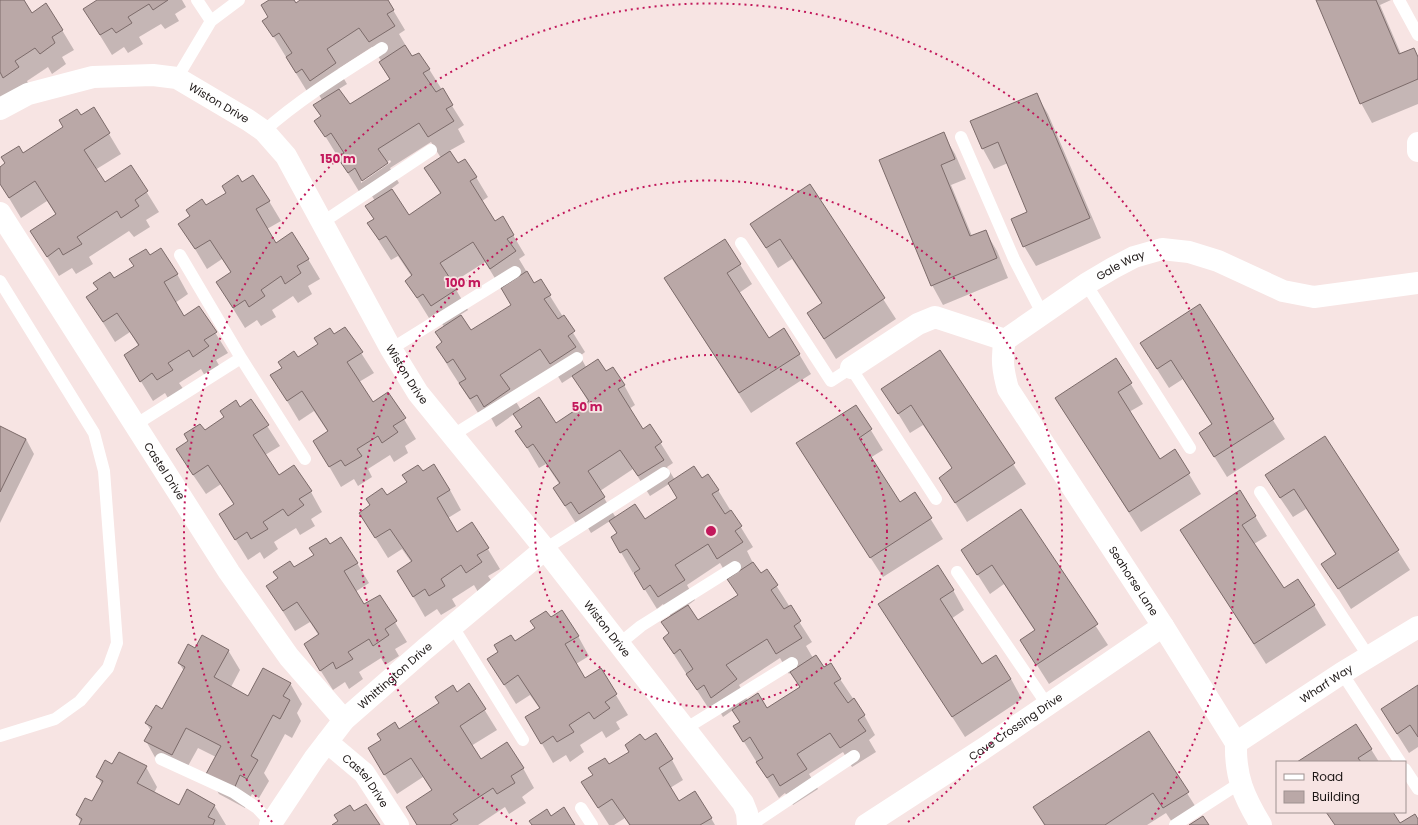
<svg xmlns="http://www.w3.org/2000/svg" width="1418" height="825" viewBox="0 0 1418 825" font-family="Poppins,sans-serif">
	<rect width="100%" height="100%" fill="#f7e4e3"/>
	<!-- shadow -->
	<path fill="#0003" fill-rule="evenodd" d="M0,0H24L32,14L62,30L74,50L62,57L66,64L52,74L48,67L27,81L30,87L0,98Z
		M99,0H182L186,7L175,14L179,21L165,29L161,24L139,37L143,44L128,53L124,47L112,55L96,29Z
		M271,0H293L296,4L302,0H387L405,30L399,34L406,46L405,47L412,58L429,69L464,125L458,129L465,142L449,151L458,164L476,177L488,197L482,201L495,222L513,235L525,255L519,259L534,284L540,280L585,352L580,356L586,367L606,372L624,385L635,405L629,409L643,430L650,426L673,463L667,467L675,480L702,479L718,490L753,547L747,551L753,563L761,575L767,571L812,642L806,646L813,658L824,668L830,664L864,715L875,735L869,740L876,752L852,767L843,752L809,774L818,789L793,805L785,793L779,798L734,726L740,723L733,710L723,717L716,705L709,709L676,658L664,638L669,634L663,622L671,617L663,604L657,609L634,572L633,573L612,537L617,534L610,521L591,533L584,521L577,525L554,489L560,485L546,464L539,468L517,431L522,428L514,414L496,427L489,414L482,419L449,368L437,347L442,344L436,332L444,327L436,313L429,318L406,281L412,277L398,256L391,260L380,243L369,223L374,220L375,201L367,188L360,193L316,121L321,117L314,106L322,100L315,88L308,93L264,21L269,17ZM372,47L382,62L380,63L390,80L349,105L339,89L347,84L338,69ZM431,142L441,158L425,168L441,195L408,216L391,189L399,183L390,168ZM390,160L391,162L361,183V180ZM485,262L512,306L471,331L460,315L468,310L452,283ZM553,368L562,383L573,376L589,403L556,424L521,410L512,395ZM633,469L650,496L669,484L678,499L645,520L616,518L600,491ZM720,563L739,596L698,622L687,606L695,600L687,585ZM780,658L789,674L791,672L800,687L767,709L748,701L739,685Z
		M1317,0H1391L1380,5L1401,54L1414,49L1418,57V104L1372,123L1361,103Z
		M1036,94L1048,114L1101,238L1036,266L1024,246L1029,212L1008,163L994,169L983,149L971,121Z
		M80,116L109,134L121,154L95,170L104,184L131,167L159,212L146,220L150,227L134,237L129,231L89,257L93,264L76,274L72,268L59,276L31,231L56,215L47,201L21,218L0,183V168Z
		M943,134L955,154L966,179L951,185L972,236L985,231L997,251L1008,278L943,305L932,285L880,160Z
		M242,183L269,201L281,221L267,229L276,244L308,259L320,279L308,286L312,294L298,303L293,296L272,310L276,317L261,326L257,320L245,328L229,302L231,273L222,259L207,269L180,224Z
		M810,186L896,319L836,359L808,314L822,304L792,259L778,268L751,224Z
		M725,240L752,284L739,293L769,339L799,354L811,374L751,413L665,279Z
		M150,257L177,274L188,294L175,303L184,317L199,307L228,353L216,360L220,367L205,376L201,369L179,383L184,390L169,400L165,393L153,401L137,375L139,347L130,332L115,342L87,297L98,290L94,283L114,280Z
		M1200,306L1285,439L1227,477L1212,453V425L1183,379L1169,388L1153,363Z
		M345,328L374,373L359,382L373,403L388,393L416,439L405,446L408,453L394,462L390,455L368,469L372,477L358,486L354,479L341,487L326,461L328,432L314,411L299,421L272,376Z
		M940,351L1026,484L967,522L940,478L953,469L923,425L910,433L883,389Z
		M1116,360L1143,404L1129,412L1160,460L1175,451L1201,494L1141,532L1056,398Z
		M251,401L280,446L265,455L279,476L311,492L322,512L311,519L315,526L300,535L296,528L274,542L278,549L264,559L260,552L248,560L232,534L234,505L221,484L206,494L189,469L204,432Z
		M856,406L883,450L870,458L900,504L915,494L943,539L883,577L809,463Z
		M0,427L26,439L34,454L0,523Z
		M1325,437L1410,570L1351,609L1323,564L1336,555L1306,509L1293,517L1278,495Z
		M422,472L450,490L461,510L448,518L457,533L472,523L500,569L488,576L493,583L478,592L474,585L452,599L456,606L441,615L437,609L425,617L410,591L412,563L402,549L388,558L360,513Z
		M1021,511L1108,645L1049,684L1021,640L1035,631L1004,584L990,594L962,550Z
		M1255,516L1267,536L1254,544L1284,590L1314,605L1326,625L1266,664L1181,530Z
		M330,546L357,563L369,583L355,592L364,606L379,596L407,642L395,649L399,656L385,665L381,658L359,672L363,679L349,689L345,682L333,690L317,665L319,636L310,622L295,631L267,586Z
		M953,590L964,610L951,619L982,665L1011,679L1022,699L965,737L880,604Z
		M550,618L578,636L589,656L576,664L584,679L600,669L628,715L616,722L620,729L606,738L602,731L580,745L584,752L570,762L566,755L553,763L538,737L540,709L530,695L516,704L488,659Z
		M195,650H228L240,670L231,687L249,697L290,683L302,704L297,713L301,721L292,738L285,734L264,773L269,781L259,798L252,794L245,808L219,794L207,774L216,757L198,748L183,775L157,761L146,741L151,731L146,723L163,710L184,671L179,663Z
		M469,685L497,730L471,746L480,760L523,768L534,788L522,797L526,803L509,814L505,807L478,825H417L407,808L432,791L423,777L397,794L381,769L399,730Z
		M1418,686V747L1409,753L1382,710Z
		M1356,725L1379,762H1299Z
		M1148,732L1199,812L1174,825L1166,813L1147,825H1044L1034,807Z
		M645,742L672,760L683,780L670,788L679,802L711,818L715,825H629L625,818L614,825H609L582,783Z
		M113,765L146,767L157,787L154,793L179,807L214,805L226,825H80L81,822L77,815L92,803L102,785L98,777Z"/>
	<!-- building -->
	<path fill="#baa8a7" stroke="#7c6b6a" d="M0,0H24L32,13L46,3L63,30L52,37L55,43L40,54L35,48L15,61L19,67L3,78L0,72Z
		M97,0H168L153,10L149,4L128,17L132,23L116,33L112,28L100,35L83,9Z
		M269,0H294L296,3L300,0H388L394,10L387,14L395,26L369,42L359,28L327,49L336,63L310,81L302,69L296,73L286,57L292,53L279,33L273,37L262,21L268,17L261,5Z
		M1316,0H1376L1399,54L1414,48L1418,57V79L1360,104Z
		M405,45L412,56L419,53L430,69L423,73L436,92L443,88L453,105L446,109L454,121L428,137L419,123L378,149L388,163L362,181L355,168L348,173L337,157L344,153L331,133L325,137L314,121L321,116L313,105L339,89L350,104L390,79L379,62Z
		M1037,93L1090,218L1023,247L1011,219L1027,212L998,142L982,149L970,121Z
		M94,107L110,133L84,150L105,182L131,165L148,191L135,200L139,206L121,218L117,211L77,237L82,244L63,255L59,248L47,257L30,231L56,214L35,181L9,198L0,184V167L5,163L1,157L19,146L23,153L63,127L59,120L77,109L81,115Z
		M944,132L955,159L941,165L970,236L986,230L997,258L931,286L879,160Z
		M450,151L458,163L465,159L477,177L470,181L495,221L503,216L514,235L507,239L516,251L490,269L473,242L440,263L457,289L431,306L423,294L417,298L405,281L412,275L386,236L379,240L367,223L374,219L365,206L392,189L409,215L441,193L424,168Z
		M238,175L242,182L253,175L270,201L256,209L276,243L292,232L309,259L297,266L301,273L285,284L281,276L261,290L265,296L249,307L245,300L233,308L216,282L231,272L210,240L195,249L178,224L190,216L186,210L202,199L206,205L226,193L222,186Z
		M810,184L885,298L824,339L807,313L822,303L780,239L766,248L750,224Z
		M725,239L741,264L727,273L769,338L784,328L800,354L739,393L664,278Z
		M161,248L178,274L164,282L184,316L199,306L217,332L204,340L209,346L193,357L189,350L168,363L173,370L157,380L152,373L140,382L124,355L139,345L117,313L103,322L86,297L98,289L93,283L110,272L114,278L134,266L129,259L146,249L150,255Z
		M527,271L534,283L541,279L551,295L544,299L558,319L564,315L575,331L568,336L576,347L550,364L540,349L500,375L510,389L484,407L477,395L470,399L459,383L466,379L453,359L447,363L436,347L442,342L435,332L461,315L471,330L511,305L501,288Z
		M1200,304L1274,419L1214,457L1199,433L1212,424L1171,360L1157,369L1140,343Z
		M345,327L363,352L347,362L373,402L388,392L406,418L393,426L398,432L382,443L378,436L357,449L362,456L345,466L341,460L329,467L313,441L328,431L302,391L287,401L270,375L282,368L278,362L294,351L298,357L318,344L314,338L330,328L334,334Z
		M940,350L1015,463L955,503L939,478L952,468L911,405L898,414L881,389Z
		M1116,358L1132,383L1118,392L1160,459L1175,449L1190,473L1129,512L1055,398Z
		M598,359L606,371L613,367L625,385L618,389L643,429L650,424L662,442L655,447L664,460L638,476L620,450L588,471L605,497L579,514L571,502L565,506L553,488L560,483L533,444L527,448L515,431L522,427L513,414L539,397L556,423L589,401L572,376Z
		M251,399L269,425L253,435L279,475L294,465L312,491L299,499L304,505L288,516L283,509L263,522L268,529L251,539L247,532L235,540L219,514L234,504L208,465L193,475L176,449L188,441L184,434L200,424L205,430L224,417L220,411L236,400L240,407Z
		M856,405L872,429L859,438L900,502L915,492L932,518L870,558L796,443Z
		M0,426L26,439L0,492Z
		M1325,436L1399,550L1338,589L1321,564L1336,554L1294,489L1280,498L1265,475Z
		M434,464L450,490L437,498L457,532L472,522L489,548L477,555L482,562L466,573L461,565L441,579L445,586L429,596L425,589L413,597L397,571L412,561L390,529L375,538L359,513L370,505L366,499L382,488L387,495L407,482L402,475L418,465L423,471Z
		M694,466L702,478L708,474L719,490L712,494L725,514L731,510L742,526L735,531L743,542L717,559L708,544L675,565L685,580L658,597L650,585L644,590L634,573L640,569L627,549L620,553L611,537L617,533L609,521L635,504L645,519L677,498L668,483Z
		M1240,490L1256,516L1242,525L1284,588L1298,579L1315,605L1254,644L1180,530Z
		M1021,509L1098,624L1036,665L1020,640L1035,630L992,565L977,575L961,550Z
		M341,537L358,563L344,571L364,604L380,595L397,621L385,629L389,635L373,646L369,639L348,652L353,659L336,669L333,662L320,671L304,644L319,634L297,602L283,611L266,586L278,578L273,572L290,561L294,567L314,555L309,548L326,538L330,544Z
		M753,562L761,573L767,569L778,585L771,590L784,609L791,605L801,621L794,626L802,638L776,654L767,639L726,665L737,679L711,698L704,685L697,690L686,674L693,669L680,649L674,654L663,638L669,633L661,622L688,605L698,620L738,595L727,579Z
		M938,565L954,590L940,599L982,664L996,655L1011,679L952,717L878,604Z
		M562,610L579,636L565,644L585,678L601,668L617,694L605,702L610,708L594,719L589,712L569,725L574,732L557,742L553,736L541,744L525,717L540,708L518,675L504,685L487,659L498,652L494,645L511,635L515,641L535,628L530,621L546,611L551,617Z
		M202,635L229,650L214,677L248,696L263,668L291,683L283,696L290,700L280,719L273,715L251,756L258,760L247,779L240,775L234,789L206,774L221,746L186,728L172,755L144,741L152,727L145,723L156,705L162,709L185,667L178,663L188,644L195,648Z
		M816,655L824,667L831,663L841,679L834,683L848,703L854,698L865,715L858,720L866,731L840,748L830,733L797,754L807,769L780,786L773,774L767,778L756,762L763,758L750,737L743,742L733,726L740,722L732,710L758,693L767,708L800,687L790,672Z
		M469,683L486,709L460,726L481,759L507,742L524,768L511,776L515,783L497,794L493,788L453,814L458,820L450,825H417L406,807L432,790L411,758L384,775L368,748L381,740L377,734L395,722L399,729L439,703L435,697L453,685L457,692Z
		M1418,685V737L1410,725L1397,734L1381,709Z
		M1356,724L1372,749L1358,758L1361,762H1297Z
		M1149,731L1189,792L1163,808L1153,793L1105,825H1045L1033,807Z
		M656,733L673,759L659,768L679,801L695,791L712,818L700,825H630L612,799L598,808L581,782L593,775L588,768L605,758L609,764L629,752L625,745L640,734L645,740Z
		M119,752L147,766L137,783L179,805L187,789L215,805L208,817L215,820L213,825H79L82,819L76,815L85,798L92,801L103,781L96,777L105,760L112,764Z
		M366,804L380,825H332L338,821L334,815L350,805L354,811Z
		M564,807L575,825H532L529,821L547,809L551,816Z
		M1326,812H1393L1400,823L1415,814L1418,819V825H1335Z
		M1203,816L1209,825H1189Z"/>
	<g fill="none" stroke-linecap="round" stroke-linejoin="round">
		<!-- service -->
		<path stroke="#fff" stroke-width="12" d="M197,0L211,21
			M1399,0L1418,35
			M177,78L211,21L239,0
			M264,131C300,99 341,74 382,48
			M961,137L1014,259L1042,313
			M323,222L431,150
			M741,243L831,381L851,368L936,499
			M180,255L241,358L305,459
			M0,281L94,433L104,471L117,643L108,668L80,701L55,719L0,736
			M1086,284L1190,448
			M391,349L515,272
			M135,425L241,358
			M453,435L577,358
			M1260,492L1369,657
			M545,549L664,473
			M957,572L1048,706
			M453,627L523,740
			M619,644L641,626L735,567
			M1342,673L1400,762
			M685,729L792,663
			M161,759L233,792L257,808L271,823
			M1405,769L1418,789
			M581,808L592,825
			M751,825L854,756
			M1175,825L1240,783"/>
		<!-- minor -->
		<g stroke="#fff" stroke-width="22">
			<path id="s1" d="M0,109L28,94L93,77L153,75L177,78L248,120L264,131L286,156L391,349L418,393L545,549L743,803L747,813L748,825"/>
			<path d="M1418,143V151"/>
			<path id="s2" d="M0,213L229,572L289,657L344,720"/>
			<path id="s3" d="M1005,340C1001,358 1003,371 1008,389L1163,626L1236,743C1235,777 1244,797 1261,825"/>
			<path id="s4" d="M1005,340L1086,284L1113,268L1134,257L1162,249L1189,252L1218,261L1283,291L1314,297L1418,283"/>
			<path d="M851,368L918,324L935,317L1005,340"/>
			<path id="s5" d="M327,742L364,773L398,825"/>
			<path id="s6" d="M1236,743L1342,673L1418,627"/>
			<path id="s7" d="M270,825L314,759L344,720L425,649L545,549"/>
			<path id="s8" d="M866,825L983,749L1163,626"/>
		</g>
	</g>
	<!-- distance rings -->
	<g fill="none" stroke="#c2185b" stroke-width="2" stroke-dasharray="2 4">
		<circle cx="711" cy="531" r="176"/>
		<path d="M517 824A351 351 0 1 1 905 824"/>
		<path d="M272 822A527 527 0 1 1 1150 822"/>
	</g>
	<g text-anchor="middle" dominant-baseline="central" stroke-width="3.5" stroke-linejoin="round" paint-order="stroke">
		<!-- street labels -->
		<g font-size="11" fill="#1c1615" stroke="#f7e4e3">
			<text stroke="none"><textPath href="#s1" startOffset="232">Wiston Drive</textPath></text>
			<text stroke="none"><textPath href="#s4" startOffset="138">Gale Way</textPath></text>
			<text stroke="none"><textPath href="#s1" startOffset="568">Wiston Drive</textPath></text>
			<text stroke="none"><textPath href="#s2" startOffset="306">Castel Drive</textPath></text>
			<text stroke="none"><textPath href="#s3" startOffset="279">Seahorse Lane</textPath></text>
			<text stroke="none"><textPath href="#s1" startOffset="892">Wiston Drive</textPath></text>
			<text stroke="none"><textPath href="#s7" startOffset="196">Whittington Drive</textPath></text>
			<text stroke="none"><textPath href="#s6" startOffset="108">Wharf Way</textPath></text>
			<text stroke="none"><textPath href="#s8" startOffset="179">Cove Crossing Drive</textPath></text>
			<text stroke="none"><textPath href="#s5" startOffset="55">Castel Drive</textPath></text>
		</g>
	</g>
	<circle cx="711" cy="531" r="6" fill="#c2185b" stroke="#f7e4e3" stroke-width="2"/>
	<g font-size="12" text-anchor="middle" font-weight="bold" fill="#c2185b" stroke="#f7e4e3" stroke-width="3.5" stroke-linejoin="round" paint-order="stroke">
		<text x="338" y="163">150 m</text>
		<text x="463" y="287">100 m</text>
		<text x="587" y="411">50 m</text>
	</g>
	<!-- legend -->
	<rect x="1276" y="761" width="130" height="52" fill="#f7e4e3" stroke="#9f9291"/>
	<rect x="1284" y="774" width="20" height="6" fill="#ffffff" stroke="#9f9291"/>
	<text x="1312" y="781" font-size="12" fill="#1c1615">Road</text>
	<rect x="1284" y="791" width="20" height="12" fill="#baa8a7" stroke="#9f9291"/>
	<text x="1312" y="801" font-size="12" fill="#1c1615">Building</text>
</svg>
